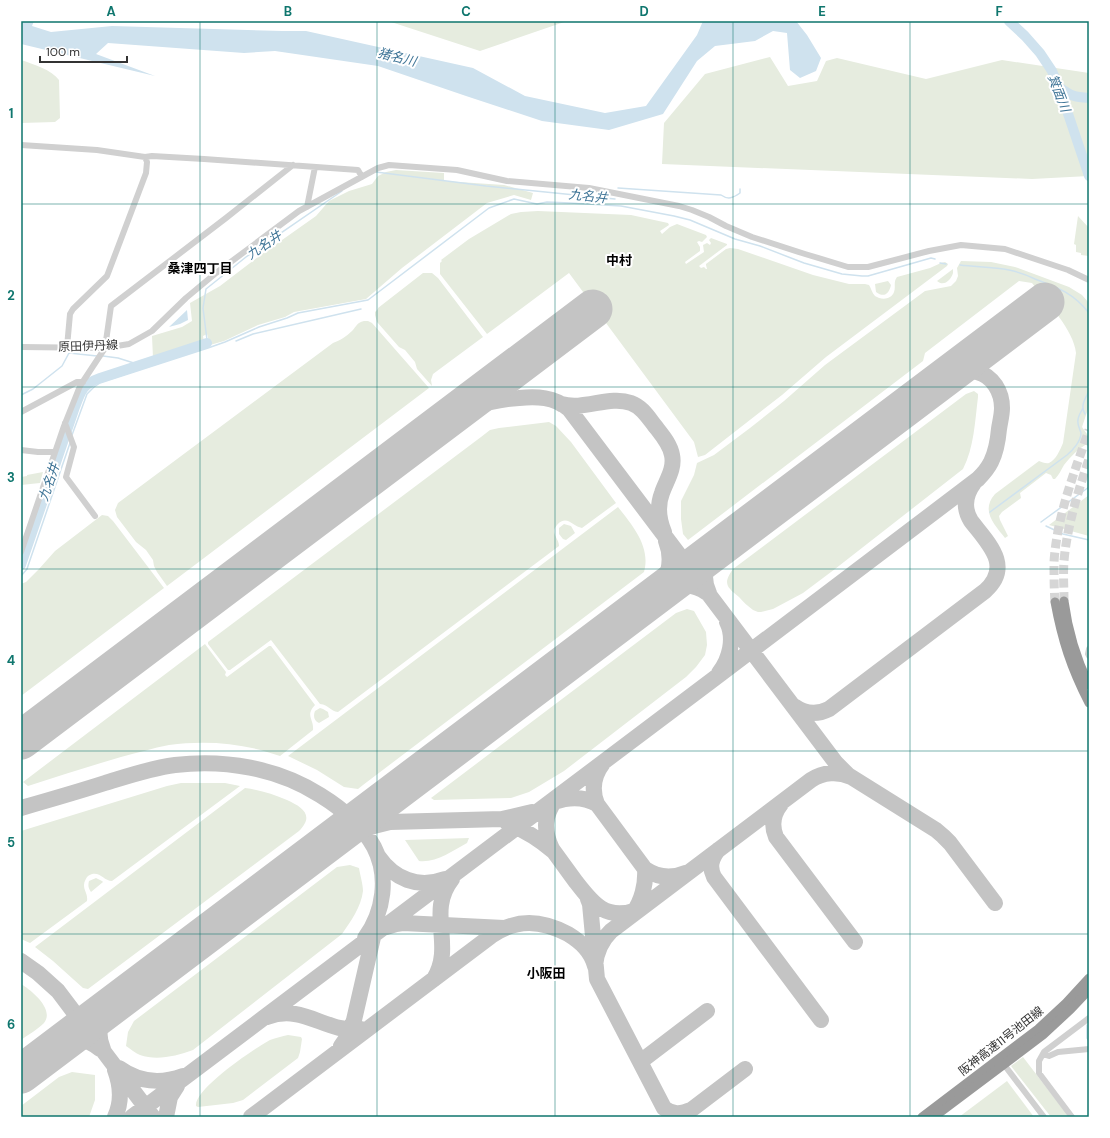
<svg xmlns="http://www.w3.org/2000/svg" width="1110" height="1138" viewBox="0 0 1110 1138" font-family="'DM Sans','Noto Sans JP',sans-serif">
	<rect width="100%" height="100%" fill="#fff"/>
	<!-- green -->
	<path fill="#e6ecdf" d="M388,21H567L480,51Z
		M770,57L788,86L817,81L826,61L837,58L926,79L1002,60L1089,73V176L1032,179L662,164L664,123L705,74Z
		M21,60C33,64 52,70 59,80L60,118L55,122L21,123Z
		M396,170L444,173V181L504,185L533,193L531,200L514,195L487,203L402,268L366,299L294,312L285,317L258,325L224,341L210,345L207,334L203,336L204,342L177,349L153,358L152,336L182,327L192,321L190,303L220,286L258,257L316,216L329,201L349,191L372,184L378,176L386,172Z
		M538,211L631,215L668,223L669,225L660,231L662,234L670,227L677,224L706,235L707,237L702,242L699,241L697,242L700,247V251L685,262L686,264L704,252L703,245L707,243L710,245L711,243L709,240L711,238L727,244V245L699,266L701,268L704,267L706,269H707L706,265V264L726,249L730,248L738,249L813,275L849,284H865L869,285C871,288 872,293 875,296C881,300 891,300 894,292C896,287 893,282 897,277L930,268L941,263L945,262L948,264L947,266L826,357L782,395L705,455L698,457L694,442L569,273L487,334L440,274V263L442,261L441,260L469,239L511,214L521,212Z
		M1078,216L1089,228V256L1081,255V253L1076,252V245L1074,244Z
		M961,261L991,262L1015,267L1069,287L1082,295L1089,303V406L1082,427L1089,437V443C1079,448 1071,456 1064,465C1061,470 1059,475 1055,479H1053L1051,475L1046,473L1020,493L1021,498L1002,512L999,516L1000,520L1008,536L1005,538C995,525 980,511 995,494L1039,461C1042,462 1046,464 1049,463C1056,460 1060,450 1063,443L1076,353C1074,330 1046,301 1032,283L1019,281L925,353L923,361L688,540L683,534L681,519V501L694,475L697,463L714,455L750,428L784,401L825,365L925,291L951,286L956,281L958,276L957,268Z
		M953,269V273C951,280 944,287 937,281Z
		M423,273H432L438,278L483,337L433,374L431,380L432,386L417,369L415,362L405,350L399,347L377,322L375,315V312L378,309V308Z
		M888,281L891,285C889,294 884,298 876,292L875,284Z
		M364,321H368L372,323L429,388L167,586L157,572L154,566L153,560L146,550L136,542L117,517L115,510L118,503L333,343C339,341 347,336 352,331C357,326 356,323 364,321Z
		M974,391L978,394V397C975,421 974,448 963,469L835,569L803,593L773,609L761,612H758L753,610C748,606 743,602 739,597C726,587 723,583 733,569L966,394Z
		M549,422L556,426L571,442L616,503L582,528C573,527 567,514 557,525C556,527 554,528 554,531C554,536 559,540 559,546L338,712C330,711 329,705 320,704L271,640L230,670H228L208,644V642L481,437L490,430L499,428Z
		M43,472L40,483L21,485V477L27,476V475Z
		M1089,495V536L1049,525Z
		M618,507C633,526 651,547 644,572L363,785L358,789L344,787L317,770L288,756Z
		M102,515L108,516L113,521L164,588L21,696V584L26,582L39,569L55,551Z
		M564,524L571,526L575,533L566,540L563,539L559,534V528Z
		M687,609L694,611L706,632L707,645L705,655L696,667L686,677L564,771L529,792L511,798L434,800L431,798L676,613Z
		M205,644L226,672L225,675L227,677L269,646H271L315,705C305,716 314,719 313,730L280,756C244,743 206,740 169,745C153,748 137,753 121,757C90,766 59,776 28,786L23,782Z
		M320,708L323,709L328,712L329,717L319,723C314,721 313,716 315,711Z
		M181,783H225L240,786L112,881C103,881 99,869 88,876C86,878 84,882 84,885C84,891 88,894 87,901L30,943L21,939V831L167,786Z
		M245,788C260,790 273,794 287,800C302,807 315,815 299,831L88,989L83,988L53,961L35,947Z
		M469,838L467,843C452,851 436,863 419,861L405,840Z
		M350,865L359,868C360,875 363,884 363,891C361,907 351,921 342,934L193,1050C176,1056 157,1061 140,1055C135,1053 131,1049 126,1046L128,1032L134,1021L337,867Z
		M96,878L102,881L103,882L91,892C88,888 88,885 89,881Z
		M21,984C31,990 55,1009 44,1023C38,1029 28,1035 21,1040Z
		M288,1035L301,1037L302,1039L300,1052L298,1058L243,1100L233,1103L198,1107L196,1106C194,1089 255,1048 270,1040C276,1038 282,1036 288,1035Z
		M1023,1057L1066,1113L1068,1117H1051L1011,1066Z
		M72,1072L95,1075V1100L89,1117H21V1106L59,1077Z
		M1007,1081L1034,1117H959Z"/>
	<!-- water -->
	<path fill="#cfe2ee" d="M21,21H34L32,26L51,32L112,26L282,31H306L473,68L525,96L605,113L646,106L697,35L703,21H796L807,35L821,58L816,71L800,78L790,70L787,33L773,31L755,41L715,46L697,61L663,114L609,130L542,121L466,96L378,66L275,51L244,53L108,43L96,54L155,76L21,44Z
		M187,310L188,320L180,324L169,327Z"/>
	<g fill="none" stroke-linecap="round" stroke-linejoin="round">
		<!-- stream -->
		<path stroke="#cfe2ee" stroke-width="1.5" d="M376,172L486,186L615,199
			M618,188L721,195C728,200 733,198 740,193V189
			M342,191L246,257L206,289L203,308L208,348L225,342L259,327L287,318L298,313L368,300L489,208L514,199L537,204L547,202L570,203L621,206L674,216L690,220L735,239L760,246L804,263L842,274L862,276H868L931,258L935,259
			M940,263L946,264
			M960,265C976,267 993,267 1009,270C1018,272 1027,275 1035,279C1059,288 1073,293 1089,313
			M236,341L253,334L361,309
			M103,356L118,358L137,364L164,355L166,356
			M21,395L33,389L62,366L69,353L97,356
			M1085,414C1080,406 1085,399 1089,391
			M72,435L87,394L94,387L100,383L208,348
			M990,512L1067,455C1073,450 1081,441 1081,433C1080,429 1077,425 1078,420C1078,416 1081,412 1083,408
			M1041,522L1089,487
			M1046,526L1063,534L1089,540
			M21,576L27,569L29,563L70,443
			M1087,1025V1038L1089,1041"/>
		<!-- river -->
		<path stroke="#cfe2ee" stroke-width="10" d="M1009,21L1025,36L1040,53L1052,71L1059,87L1089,176
			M1059,87C1071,96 1074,97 1089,98
			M21,565L75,407C81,391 83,384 100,378L207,343"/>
		<!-- taxiway -->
		<path stroke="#c4c4c4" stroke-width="16" d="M561,404C584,411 609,395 631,403C642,407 648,417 655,426C662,435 670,444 672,455C675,469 666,481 662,493C657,506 659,520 664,532
			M437,426C462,409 488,400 519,398C537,396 554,397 569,409L836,763L848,775L936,830L943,836L950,843L995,903
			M662,591C676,583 694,583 707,593
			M709,593C701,577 706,561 719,548
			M653,598C668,583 674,561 666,541
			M719,673C730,659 735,638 727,622
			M794,706C805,714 817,715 829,709L985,591C1013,566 988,543 971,521C963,508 965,495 974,483
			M603,763C593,776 591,789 597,804L645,869C657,877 671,879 685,873
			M556,799C544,816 543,830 552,849C560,860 568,871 576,882C593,904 606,921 637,910
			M554,802C568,797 583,796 597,804
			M781,804C773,814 771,825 776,837L855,942
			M21,808C49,800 77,792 105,783C128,776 151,768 175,765C225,759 277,768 320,795C341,808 362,825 374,847C389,876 384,912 365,938
			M508,824C525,830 539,839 553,851
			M318,850L344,835L374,826L390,822L502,819L532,812
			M718,850C711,859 709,867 714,877L821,1020
			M378,856C394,879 418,889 445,879
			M588,899L590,904L597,979L664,1108C673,1115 681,1114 691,1110L745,1069
			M633,913C642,901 646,884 645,869
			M386,927L396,924L403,923L504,928
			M21,961L38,973L58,991L153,1117
			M595,966C596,952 601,941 611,931L811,780C823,772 838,771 851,777
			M434,979C455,945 426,912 452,879
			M267,1017C304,1003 326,1034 361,1029
			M341,1046L348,1036L354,1020L374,933
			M57,1047C73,1038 85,1037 100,1049
			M103,1049C95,1030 101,1016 115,1003
			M640,1062L707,1011
			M119,1068C138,1082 161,1084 183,1076
			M115,1070C121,1086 122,1102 115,1117
			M132,1117L711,681L978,479C983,474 988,468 991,462C996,452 998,440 999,429C1000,422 1002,415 1002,408C1002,392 993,376 977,372C966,369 955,371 945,377
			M166,1117L170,1097L177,1086
			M251,1117L491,936C517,918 541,920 568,934C581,942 591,951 595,966"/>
		<!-- runway -->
		<path stroke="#c4c4c4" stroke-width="39" d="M21,740L593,309
			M21,1074L1045,302"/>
		<!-- highway-tunnel -->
		<path stroke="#d6d6d6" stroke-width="9" stroke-dasharray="9 4.5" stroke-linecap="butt" d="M1064,601C1064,588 1063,574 1064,561C1067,526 1078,492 1089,459
			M1055,602C1054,588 1054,575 1054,562C1057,516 1074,473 1089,430"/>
		<!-- minor -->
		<path stroke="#d0d0d0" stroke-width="6" d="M21,145L97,150L145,157L152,156L204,159L358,170L362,177
			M307,207L315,167
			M21,347L105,348L129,344L152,331L186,298L216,273L299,211L378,168L389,165L457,170L507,181L589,188L679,206L692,210L709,217L726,226L752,237L805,254L848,267H868L929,251L961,245L1005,249L1068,270L1089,280
			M67,347L70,314L73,309L107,276L146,173L147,162L145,157
			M21,412L77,382H83
			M65,423L74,447L66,477L95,516
			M21,450L38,452H55
			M21,552L64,426L80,386L105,348L111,306L226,218L293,165
			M1089,649L1088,654L1089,656
			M1043,1054L1049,1056L1058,1052L1089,1049
			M1002,1062L1044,1117
			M1072,1117L1039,1073V1061L1044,1052L1089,1018"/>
		<!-- highway -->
		<path stroke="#9a9a9a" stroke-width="9" d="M1064,601C1068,631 1076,658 1089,685
			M1055,602C1062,640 1071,668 1089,703
			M922,1117L1038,1029L1066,1003L1089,978"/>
		<!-- highway-bridge -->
		<path stroke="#9a9a9a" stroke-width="9" d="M934,1117L1043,1035L1071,1009L1089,990"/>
	</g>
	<!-- grid -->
	<path fill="none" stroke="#0f766e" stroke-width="1" stroke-opacity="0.55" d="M200,21V1117M377,21V1117M555,21V1117M733,21V1117M910,21V1117M21,204H1089M21,387H1089M21,569H1089M21,751H1089M21,934H1089"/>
	<g text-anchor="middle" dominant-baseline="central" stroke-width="4" stroke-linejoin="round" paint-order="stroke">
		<!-- street labels -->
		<g font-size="12" fill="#333" stroke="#fff">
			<text transform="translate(88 346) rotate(-2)">原田伊丹線</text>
			<text transform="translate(1001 1041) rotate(-38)">阪神高速11号池田線</text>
		</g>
		<!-- water labels -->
		<g font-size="13" font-style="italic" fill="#3f7597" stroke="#fff">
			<text transform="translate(397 57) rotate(14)">猪名川</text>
			<text transform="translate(1059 93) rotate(69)">箕面川</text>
			<text transform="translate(588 196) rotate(6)">九名井</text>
			<text transform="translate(264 245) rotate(-35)">九名井</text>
			<text transform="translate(49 482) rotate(-71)">九名井</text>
		</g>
		<!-- neighbourhood labels -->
		<g font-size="13" font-weight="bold" fill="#000" stroke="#fff">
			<text x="619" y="260">中村</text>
			<text x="200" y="268">桑津四丁目</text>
			<text x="546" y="973">小阪田</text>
		</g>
	</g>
	<!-- border -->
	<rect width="1110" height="1138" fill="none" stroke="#ffffff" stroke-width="44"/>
	<!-- scale -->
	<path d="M40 56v6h87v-6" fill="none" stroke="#333333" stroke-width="2"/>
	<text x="46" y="56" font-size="12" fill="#333333" stroke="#ffffff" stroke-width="3" paint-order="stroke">100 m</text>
	<rect x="22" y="22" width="1066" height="1094" fill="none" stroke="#0f766e" stroke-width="1.5"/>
	<g font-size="13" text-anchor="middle" font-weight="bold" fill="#0f766e">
		<text x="111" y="16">A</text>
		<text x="288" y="16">B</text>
		<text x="466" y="16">C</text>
		<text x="644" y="16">D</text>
		<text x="822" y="16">E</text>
		<text x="999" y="16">F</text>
		<text x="11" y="118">1</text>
		<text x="11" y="300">2</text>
		<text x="11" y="482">3</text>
		<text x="11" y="665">4</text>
		<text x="11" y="847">5</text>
		<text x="11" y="1029">6</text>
	</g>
</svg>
